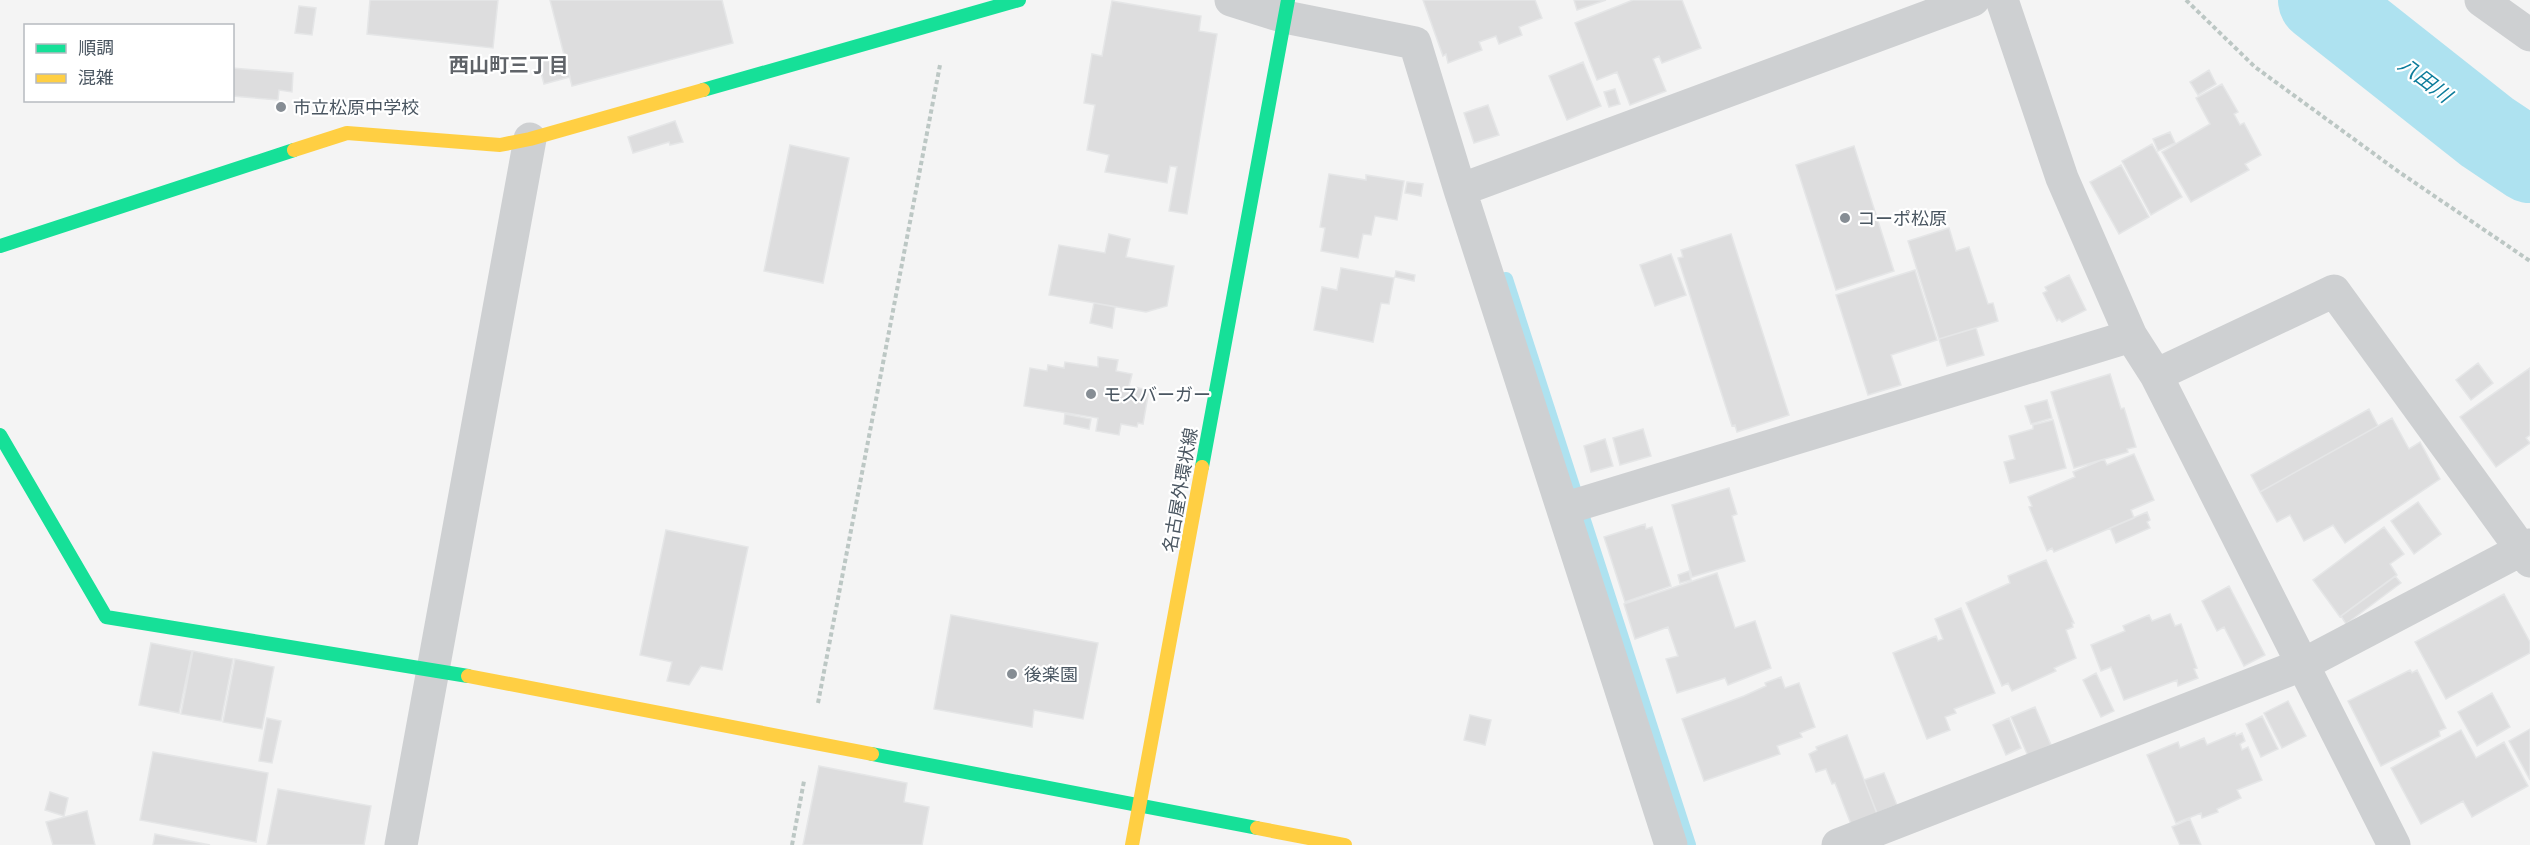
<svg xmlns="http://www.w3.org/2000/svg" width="2530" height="845" viewBox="0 0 2530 845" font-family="'Public Sans','Noto Sans JP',sans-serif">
	<rect width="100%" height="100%" fill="#f4f4f4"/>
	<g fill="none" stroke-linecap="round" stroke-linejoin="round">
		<!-- stream -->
		<path stroke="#aee2f0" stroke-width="14" d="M1506,279L1689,845"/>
		<!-- river -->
		<path stroke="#aee2f0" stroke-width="84" d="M2320,0L2487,132L2530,161"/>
	</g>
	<!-- building -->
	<path fill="#ddddde" stroke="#e5e6e7" stroke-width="1.5" d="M370,0H498L493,48L367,34Z
		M550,0H722L733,43L572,86Z
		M1423,0H1535L1542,18L1519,27L1522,35L1499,44L1496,36L1479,42L1482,50L1448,63L1446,54L1443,56Z
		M1574,0H1606L1577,10Z
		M1633,0H1682L1701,48L1662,63L1659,56L1653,59L1666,91L1630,105L1617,72L1597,80L1575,23Z
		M1112,1L1201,16L1199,31L1217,34L1187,214L1169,211L1177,167L1170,166L1167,183L1105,172L1109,155L1087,150L1095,105L1084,103L1092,54L1102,56Z
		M299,6L316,8L312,35L295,33Z
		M564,54L570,77L544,84L538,61Z
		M1583,62L1601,106L1567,120L1549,76Z
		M232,68L293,73L292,92L279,90L278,100L232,96Z
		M2209,70L2216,84L2198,95L2190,82Z
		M2222,84L2238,112L2234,114L2240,125L2244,123L2261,155L2245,164L2249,170L2191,202L2162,152L2210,124L2196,98Z
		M1615,89L1620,104L1609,107L1604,92Z
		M1488,105L1499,135L1474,143L1464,113Z
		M675,121L683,142L670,145L669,142L633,153L628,137Z
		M2170,132L2175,143L2158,151L2153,139Z
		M2152,144L2182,197L2151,215L2122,161Z
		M790,145L849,158L823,283L764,271Z
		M1854,146L1894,271L1836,290L1796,165Z
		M2121,165L2149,217L2119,234L2090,182Z
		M1329,174L1366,180V175L1404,181L1397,220L1375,216L1371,235L1363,234L1358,258L1321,251L1325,228L1320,227Z
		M1407,182L1423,184L1421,196L1405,193Z
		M1949,228L1956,251L1969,247L1988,304L1993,303L1998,321L1939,339L1908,241Z
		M1109,234L1130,239L1126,257L1174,266L1167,306L1146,312L1049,295L1059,245L1105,253Z
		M1731,234L1789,415L1737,432L1735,425L1732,426L1678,258L1683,257L1681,250Z
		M1671,254L1686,295L1655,306L1640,265Z
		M1341,268L1394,278L1389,304L1381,303L1373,342L1314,330L1322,287L1337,290Z
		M1915,270L1937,340L1891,355L1901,385L1868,395L1836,295Z
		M1396,271L1415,275L1414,281L1395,277Z
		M2069,275L2086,310L2062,322L2059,319L2057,321L2043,293L2047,291L2045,287Z
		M1094,303L1115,307L1112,328L1090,323Z
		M1976,328L1984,355L1947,366L1939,339Z
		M1098,357L1118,360L1116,371L1132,374L1129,386L1149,390L1143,424L1138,423L1137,427L1121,424L1119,435L1096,431L1098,418L1024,406L1030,368L1047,371L1048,365L1064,368L1065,362L1098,367Z
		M2478,363L2493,383L2471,400L2456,380Z
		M2530,368V435L2526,438L2530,443L2496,467L2460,417Z
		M2110,374L2121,409L2124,408L2136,447L2127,449L2128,452L2074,468L2051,392Z
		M2047,400L2052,418L2031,424L2025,406Z
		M2369,409L2378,426L2260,492L2251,475Z
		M1065,414L1091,419L1089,429L1064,424Z
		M2392,418L2409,449L2420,442L2440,479L2345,543L2333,525L2304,541L2290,515L2277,522L2260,492Z
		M2053,420L2066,468L2010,483L2004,462L2015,459L2009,436L2033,429V425Z
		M1643,429L1651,456L1620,465L1613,438Z
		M1605,439L1613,466L1591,472L1584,446Z
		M2134,454L2154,500L2131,510L2134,518L2054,552L2052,548L2047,551L2029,507L2032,506L2028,497L2075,477L2073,472L2104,459L2107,465Z
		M1729,488L1737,514L1732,516L1745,561L1692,577L1672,505Z
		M2418,502L2441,534L2414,554L2391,521Z
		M2147,512L2150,520L2147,522L2150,528L2116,543L2110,528Z
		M1645,524L1646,529L1652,527L1671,586L1625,602L1604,537Z
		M2384,527L2404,554L2390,564L2397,575L2340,617L2313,580Z
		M666,530L748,547L722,670L701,666L689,685L667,681L672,662L640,655Z
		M2046,560L2074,623H2072L2073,627L2066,630L2076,658L2054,668L2056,671L2012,691L2008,683L2002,686L1966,603L2010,583L2008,576Z
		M1689,571L1691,580L1680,583L1678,575Z
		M1717,573L1735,628L1755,621L1771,668L1728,685L1725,678L1677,693L1666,659L1678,656L1668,627L1635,639L1624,604Z
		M2395,576L2401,583L2346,624L2341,616Z
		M2229,586L2265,655L2244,666L2224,627L2217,631L2202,601Z
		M2504,594L2530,642V653L2446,699L2415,642Z
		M1961,608L1995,693L1954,709L1956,713L1945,717L1950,730L1927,739L1893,653L1936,636L1938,641L1943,639L1935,619Z
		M2170,614L2175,626L2181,624L2197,668L2194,669L2198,678L2178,686L2177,680L2124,700L2111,667L2101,671L2091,645L2125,631L2123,626L2149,615L2152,621Z
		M951,615L1098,643L1083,719L1034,710L1032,727L934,709Z
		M151,643L192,651L179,713L139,705Z
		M193,651L233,659L221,721L181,714Z
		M235,659L274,667L262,729L223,722Z
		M2410,670L2412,673L2417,670L2446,728L2439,731L2440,736L2381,766L2348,701Z
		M2096,673L2114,711L2101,717L2083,680Z
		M1781,677L1785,688L1799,683L1815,727L1800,733L1802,737L1777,746L1780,754L1704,781L1682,719L1744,696L1766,686L1765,683Z
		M2492,693L2510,727L2477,746L2458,712Z
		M2288,701L2306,736L2282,748L2264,713Z
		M2035,707L2051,745L2028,756L2011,717Z
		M1470,715L1491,720L1485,745L1464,740Z
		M2262,716L2278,749L2261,757L2246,724Z
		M267,718L281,721L272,763L259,761Z
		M2009,718L2021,748L2006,755L1993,725Z
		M2530,729V780L2509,741Z
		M2461,730L2476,758L2504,742L2528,786L2472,817L2463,801L2421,824L2391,768Z
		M2235,733L2236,736L2242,733L2245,741L2240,744L2242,750L2248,747L2262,780L2237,790L2241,798L2217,809L2218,812L2202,818L2201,813L2176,823L2147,755L2178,742L2180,748L2204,738L2207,745Z
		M1847,735L1877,814L1851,824L1835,783L1832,784L1826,769L1816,772L1809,754L1817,750L1816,747Z
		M153,752L268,773L256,842L140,820Z
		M819,766L907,783L904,802L929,807L922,845H803Z
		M1884,773L1897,805L1877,813L1864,780Z
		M278,789L371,806L364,845H267Z
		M50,792L68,798L64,816L45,810Z
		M87,811L95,845H53L46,822Z
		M2190,819L2201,845H2180L2172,827Z
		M155,834L210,845H153Z"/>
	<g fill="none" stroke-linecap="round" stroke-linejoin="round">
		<!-- path -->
		<path stroke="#bcc7c4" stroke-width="4" stroke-dasharray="4.5 3" stroke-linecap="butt" d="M2186,0L2255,67L2399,172L2530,261
			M818,703L940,65
			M792,845L804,781"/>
		<!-- street -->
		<path stroke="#ced0d2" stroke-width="33" d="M1231,0L1285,17L1415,43L1460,190L1671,845
			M2002,0L2062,178L2131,336L2156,375L2394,845
			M2481,0L2530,35
			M1460,190L1973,0
			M2156,375L2334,291L2530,561
			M1563,509L2131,336
			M401,845L530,139
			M1838,845L2304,664L2530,545"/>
		<!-- fast -->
		<path stroke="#16e098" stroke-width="14" d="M703,90L1019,0
			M0,246L294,150
			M0,435L106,617L468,676
			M1202,467L1288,0
			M872,754L1257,828"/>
		<!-- slow -->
		<path stroke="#ffcf43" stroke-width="14" d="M294,150L347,133L500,145L530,139L703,90
			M468,676L872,754
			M1257,828L1345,845
			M1132,845L1202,467"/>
	</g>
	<!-- markers -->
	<g fill="#868d94" stroke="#fff" stroke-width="2">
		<circle cx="281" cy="107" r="6"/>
		<circle cx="1845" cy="218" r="6"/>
		<circle cx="1091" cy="394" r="6"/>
		<circle cx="1012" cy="674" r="6"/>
	</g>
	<g text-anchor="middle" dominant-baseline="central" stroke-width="4.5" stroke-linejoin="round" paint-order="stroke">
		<!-- poi labels -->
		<g font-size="18" fill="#4a5661" stroke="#fff" text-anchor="start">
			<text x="293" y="107">市立松原中学校</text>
			<text x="1857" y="218">コーポ松原</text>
			<text x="1103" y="394">モスバーガー</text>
			<text x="1024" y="674">後楽園</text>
		</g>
		<!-- street labels -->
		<g font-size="18" fill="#4a5661" stroke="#fff">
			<text transform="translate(1180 490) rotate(-80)">名古屋外環状線</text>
		</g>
		<!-- neighbourhood labels -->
		<g font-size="20" font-weight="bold" fill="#5f6368" stroke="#fff">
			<text x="509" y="65">西山町三丁目</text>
		</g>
		<!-- water labels -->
		<g font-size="20" font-style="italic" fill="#0c7c9b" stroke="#fff">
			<text transform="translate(2425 80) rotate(37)">八田川</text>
		</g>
	</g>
	<!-- legend -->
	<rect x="24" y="24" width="210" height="78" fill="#ffffff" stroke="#b7bbc0" stroke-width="1.5"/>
	<rect x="36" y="44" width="30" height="9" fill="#16e098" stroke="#b7bbc0" stroke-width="1.5"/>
	<text x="78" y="54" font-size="18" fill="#4a5661">順調</text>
	<rect x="36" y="74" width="30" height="9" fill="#ffcf43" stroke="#b7bbc0" stroke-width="1.5"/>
	<text x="78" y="84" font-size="18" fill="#4a5661">混雑</text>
</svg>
